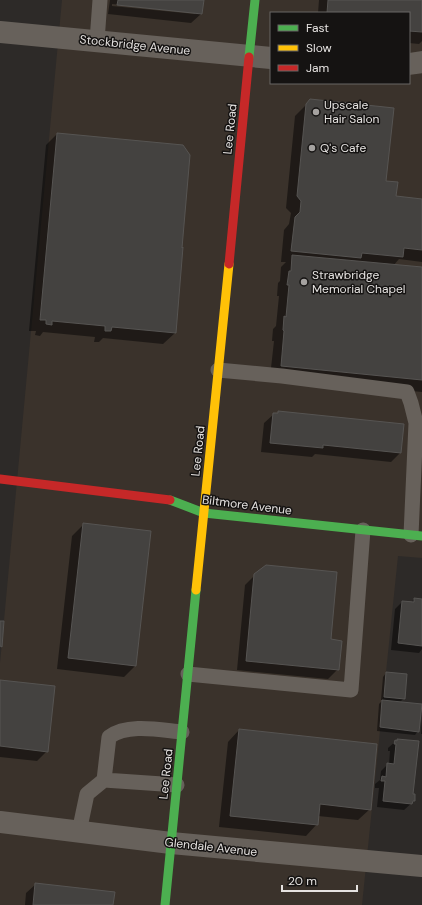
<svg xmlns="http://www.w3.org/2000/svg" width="422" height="905" viewBox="0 0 422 905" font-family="'DM Sans',sans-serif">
	<rect width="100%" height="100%" fill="#2d2a28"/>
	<!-- built -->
	<path fill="#3a322b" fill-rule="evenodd" d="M62,0H422V558L398,556L362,905H0V663ZM271,13H409V83H271Z"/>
	<!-- shadow -->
	<path fill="#0007" fill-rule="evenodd" d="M110,0H203L201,14L191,23L108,14ZM112,4L195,12V14L112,6Z
		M319,0H422V41L419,44L409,43V13H318Z
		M311,100L385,182L395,197L422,200V262L399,259L393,266L422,268V392L270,377L274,341H272L273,329L276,326L279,296H277L278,283L280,281L281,267L286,262H281L284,230L289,224L291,213L286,208L295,116Z
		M57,134L175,333L163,344L103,338L99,342H94L95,337L43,332L40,336L35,335L36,331H29L46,145Z
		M279,412L400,453L391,462L315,454L312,457L261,452L264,423L274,414H277Z
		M83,525L135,666L124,677L57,669L72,536Z
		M255,575L338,669L328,679L237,670L245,585Z
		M414,599L422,600V649L419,653L391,650L395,609L402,602L411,603Z
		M386,673L404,698L399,703L418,731L415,735L377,731L379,704L383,700H381L383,677Z
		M0,681L47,751L37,761L0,757Z
		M422,718V734H421Z
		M239,730L370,809L358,820L318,816L317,824L306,836L219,827L228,742Z
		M397,740L414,801L404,810L377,807L379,788H375V784L380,780L381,771L388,764H389L390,751H388V748Z
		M36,884L112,905H25L26,893Z"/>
	<!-- building -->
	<path fill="#444240" stroke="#565452" d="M118,0H204L202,14L117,5Z
		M328,0H422V32L409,31V13H327Z
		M310,99L394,108L386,181L398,182L396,196L422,199V250L404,248L403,257L362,253L361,258L291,251L295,217L300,212L301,201L297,196L306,104Z
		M57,133L183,145L190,155L182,248L183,247L176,333L112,327L111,331H105V326L52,321V325L46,324V320H40Z
		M292,255L422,267V380L281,366L284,331L283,330L284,316L286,317L289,285H287L289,271H291Z
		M278,411L404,424L401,453L323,445V448L270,443L273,413H278Z
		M83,523L151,531L136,666L68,658Z
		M266,565L337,572L331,639L342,641L339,670L246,661L254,574Z
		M414,598L422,599V646L398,643L402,601L414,602Z
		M0,621H4L2,647L0,646Z
		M386,672L407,674L405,699L384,697Z
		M0,680L55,686L48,752L0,746Z
		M382,700L422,704L419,732L380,727Z
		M239,729L377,744L371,810L320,804L318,825L230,816Z
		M397,739L419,741L413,794H415V801H413L412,804L383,801L385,781H381L382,776L386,777L387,763L394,764L396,744H394L395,740L397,741Z
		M35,883L115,892L113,905H33Z"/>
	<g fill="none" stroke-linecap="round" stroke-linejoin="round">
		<!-- lane -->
		<path stroke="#67615b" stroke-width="15" d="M97,41L100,0
			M218,370L282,376L407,392L411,403L416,423L411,535
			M188,674L351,690L363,530
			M104,780L177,785
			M79,832L87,794L104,780L109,737C128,723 160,730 182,732"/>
		<!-- street -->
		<path stroke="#67615b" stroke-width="22" d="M0,32L271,58
			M409,64L422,62
			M0,822L171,843L422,866"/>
		<!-- fast -->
		<path stroke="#4caf50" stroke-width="9" d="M249,57L255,0
			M170,500L204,513L422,536
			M165,905L196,590"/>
		<!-- slow -->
		<path stroke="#ffc107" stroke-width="9" d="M196,590L229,264"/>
		<!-- jam -->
		<path stroke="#c62828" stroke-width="9" d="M229,264L249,57
			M0,479L170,500"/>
	</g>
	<!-- markers -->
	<g fill="#a5a2a0" stroke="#151312" stroke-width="1.5">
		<circle cx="316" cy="112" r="4"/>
		<circle cx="312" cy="148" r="4"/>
		<circle cx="304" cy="282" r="4"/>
	</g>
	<g text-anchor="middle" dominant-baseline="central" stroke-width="3" stroke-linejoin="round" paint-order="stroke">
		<!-- street labels -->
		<g font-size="12" fill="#e5e2e0" stroke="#151312">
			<text transform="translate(135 45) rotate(6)">Stockbridge Avenue</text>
			<text transform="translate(230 129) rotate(-84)">Lee Road</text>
			<text transform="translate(198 451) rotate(-84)">Lee Road</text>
			<text transform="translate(247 505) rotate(7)">Biltmore Avenue</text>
			<text transform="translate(166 774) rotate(-84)">Lee Road</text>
			<text transform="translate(211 847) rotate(6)">Glendale Avenue</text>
		</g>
		<!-- poi labels -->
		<g font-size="12" fill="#e5e2e0" stroke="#151312" text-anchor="start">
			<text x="324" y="105">Upscale<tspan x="324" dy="14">Hair Salon</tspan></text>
			<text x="320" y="148">Q's Cafe</text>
			<text x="312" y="275">Strawbridge<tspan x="312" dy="14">Memorial Chapel</tspan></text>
		</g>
	</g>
	<!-- legend -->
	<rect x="270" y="12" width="140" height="72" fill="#151312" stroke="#686664"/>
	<rect x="278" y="25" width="20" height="6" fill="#4caf50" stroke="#686664"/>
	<text x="306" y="32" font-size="12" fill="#e5e2e0">Fast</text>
	<rect x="278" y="45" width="20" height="6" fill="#ffc107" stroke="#686664"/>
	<text x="306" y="52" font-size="12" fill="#e5e2e0">Slow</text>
	<rect x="278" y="65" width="20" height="6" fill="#c62828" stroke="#686664"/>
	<text x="306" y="72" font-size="12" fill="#e5e2e0">Jam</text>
	<!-- scale -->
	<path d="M282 885v6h75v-6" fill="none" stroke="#e5e2e0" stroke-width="2"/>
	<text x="288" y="885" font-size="12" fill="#e5e2e0" stroke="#151312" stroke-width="3" paint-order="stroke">20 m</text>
</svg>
